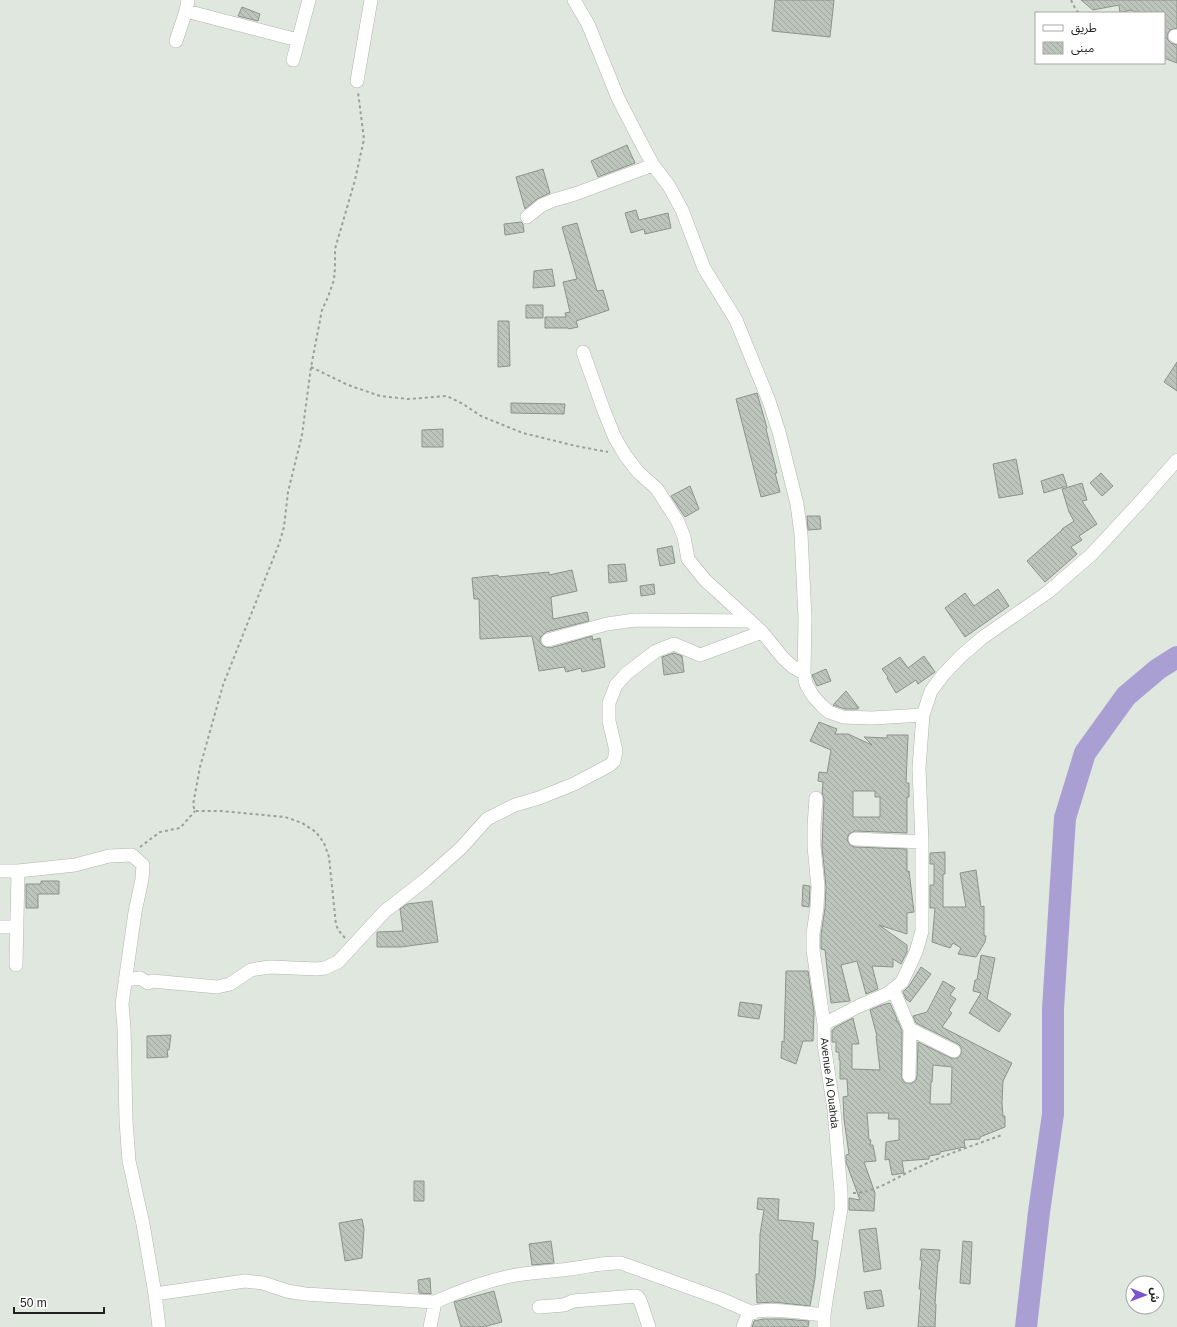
<svg xmlns="http://www.w3.org/2000/svg" width="1177" height="1327" viewBox="0 0 1177 1327" font-family="Helvetica,'Noto Sans Arabic',sans-serif">
	<defs>
		<pattern id="building-back-hatch" width="6" height="6" patternUnits="userSpaceOnUse"><rect width="6" height="6" fill="#bcc4bc"/><path d="M-1 5l2 2M0 0l6 6M5-1l2 2" fill="none" stroke="#a1a8a1"/></pattern>
	</defs>
	<rect width="100%" height="100%" fill="#dfe7de"/>
	<g fill="none" stroke-linecap="round" stroke-linejoin="round">
		<!-- river -->
		<path stroke="#aa9fd3" stroke-width="22" d="M1026,1327L1039,1212L1053,1114V1009L1065,818L1085,753L1126,696L1158,669L1177,657"/>
	</g>
	<!-- building -->
	<path fill="url(#building-back-hatch)" stroke="#8b938b" fill-rule="evenodd" d="M775,0H834L830,37L772,31Z
		M1081,0H1177V28L1170,30L1167,36L1168,40L1171,43L1177,45V63L1164,58V13H1141L1130,10L1120,13L1119,5L1093,10Z
		M242,7L260,14L258,21L238,16Z
		M627,145L635,163L598,177L591,161Z
		M543,169L550,193L537,199L525,209L516,177Z
		M636,210L639,220L668,213L671,228L645,234L644,229L631,233L625,213Z
		M521,222L523,224L524,232L505,235L504,224Z
		M577,223L597,291L603,290L609,310L576,321L578,327L569,329L568,328H545V317H566L565,313L570,312L563,282L577,279L562,227Z
		M552,269L555,286L533,288L534,271Z
		M526,305H543V318H526Z
		M498,321H509L510,366L498,367Z
		M1177,362V391L1164,382Z
		M757,393L767,428L766,429L777,473H775L780,492L761,497L736,399Z
		M511,403L565,404L564,414L511,413Z
		M443,429V447H422V430Z
		M1016,459L1023,494L999,498L993,464Z
		M1101,473L1113,486L1102,496L1090,483Z
		M1063,474L1067,486L1044,493L1041,481Z
		M1082,483L1087,500L1082,501L1097,524L1079,536L1082,540L1071,547L1077,554L1045,582L1027,561L1062,530V529L1074,521L1069,512L1062,489Z
		M690,486L699,509L685,517L671,496Z
		M807,516H820L821,529L808,530Z
		M672,546L675,563L660,566L657,549Z
		M625,564L627,581L609,583L608,565Z
		M572,570L577,591L551,597L553,619L587,612L589,621L546,632L540,638V642L543,646L550,648L592,636L593,640L600,638L605,667L582,672L581,668L566,672L564,667L539,671L532,636L480,639L479,599H474L472,578L498,575L499,577L549,572V575Z
		M654,584L655,594L641,596L640,586Z
		M998,589L1009,606L965,637L945,608L965,593L974,606Z
		M674,653L682,656L684,672L664,675L662,657Z
		M924,656L935,672L918,684L916,680L896,693L887,678L888,677L882,669L900,657L908,668Z
		M826,669L831,681L817,686L812,675Z
		M846,691L859,708L857,709H845L833,705Z
		M819,722L837,729L835,734H848L872,745L864,737L887,738V735H908L906,783H909V797H907V833L855,831L849,834L847,839L850,845L855,847L907,849V872L909,871L914,912L907,913V934L879,925L907,945V952L901,964L893,959V967L872,966L878,989L866,994L857,961L841,965L850,1001L831,1003L825,950L821,949V935L825,908L826,887L822,846L824,799L822,793L823,782L818,781L819,772L827,773L831,750L810,741ZM853,791H875V797H880V817H853Z
		M945,852V874H943V907H966L960,873L976,870L981,907L984,906V935L986,936L985,942L976,957L958,954L961,948L953,943L950,948L932,942L935,908H930V885H934V864H930V853Z
		M41,881H59V894H38V908H26V884H41Z
		M803,885L810,886L809,907L802,906Z
		M432,901L438,942L401,947H377V932L403,931L400,909L407,904Z
		M981,955L995,958L987,999L1011,1014L999,1032L969,1013L981,993L973,991L975,980H977Z
		M921,967L931,974L910,1002L906,999L903,992L909,986Z
		M786,971H808L814,1012L813,1041H803L796,1064L781,1058L782,1041L784,1042Z
		M943,981L955,988L950,995L956,999L949,1010L952,1013L942,1027L1012,1063L1003,1081L1002,1103L1003,1116H1005V1127L980,1137V1139L964,1140L965,1147L940,1152V1154L929,1156V1159L902,1161L904,1173L892,1175L889,1159L885,1160L886,1142L899,1140V1119H888L889,1113H867L869,1140H871L870,1145H873L876,1161L864,1162L875,1193L874,1211L849,1210V1198L860,1200L846,1162V1155L849,1154L844,1119L843,1097L848,1096L847,1079H840V1060H839V1052H836V1042H832V1030H834V1028L853,1018L859,1044H852V1069L880,1070L876,1036H877L870,1010L882,1005L890,1003L897,1019L896,1021H898L902,1031V1079L905,1083H912L916,1080L917,1076L918,1042L951,1058H958L961,1054V1047L958,1044L916,1023L913,1016L927,1012ZM933,1065L952,1067L951,1104H930L931,1082H932Z
		M740,1002L762,1005L759,1019L738,1016Z
		M171,1035L169,1050H167L168,1057L147,1058V1036Z
		M414,1181H424V1201H414Z
		M758,1198L779,1199L778,1220L814,1223L812,1240L818,1241L815,1278L810,1306L773,1302L757,1303L756,1274H759L760,1234L764,1210L757,1209Z
		M362,1219L364,1229L362,1258L345,1261L339,1223Z
		M876,1228L881,1269L864,1272L859,1230Z
		M551,1241L554,1263L532,1265L529,1244Z
		M963,1241L972,1242L970,1284L960,1283Z
		M921,1249L940,1250L939,1261H938L935,1304H936L935,1327H918L921,1289H919L922,1260H920Z
		M430,1278L431,1294L419,1293L418,1280Z
		M881,1290L884,1306L867,1309L864,1292Z
		M494,1291L502,1322L483,1327H461L454,1302Z
		M763,1319H784L809,1321L808,1327H752L754,1321Z"/>
	<g fill="none" stroke-linecap="round" stroke-linejoin="round">
		<!-- street casing -->
		<g stroke="#b0b7af" stroke-width="14">
			<path id="street" d="M574,0L588,24L618,98L637,135L653,165L669,186L682,210L704,268L736,320L769,401L779,432L797,504L801,534L805,618L804,673L806,684L813,696L822,706L829,712L843,717L872,718L923,715
				M186,11L298,40
				M1175,36L1177,37
				M176,41L186,11L188,0
				M293,60L309,0
				M357,81L371,0
				M527,217L542,205L554,200L575,194L653,165
				M583,352L604,411L615,438L625,455L638,472L657,489L678,522L684,537L688,559L705,580L762,632L783,658L793,667L804,673
				M548,640L607,624L635,620L749,621
				M816,798L814,826V846L818,887L817,907L813,934V950L824,1024
				M855,839L922,842
				M0,871H18L75,865L109,856L132,855L143,865L142,879L135,912L122,1004L124,1027L126,1121L129,1161L143,1224L155,1294L159,1327
				M0,927H16
				M16,965L18,871
				M125,980L140,978L148,983L152,981L163,982L217,987L230,984L251,970L256,969L270,967L317,969L325,968L338,962L385,911L425,880L461,848L487,819L515,805L539,798L574,784L610,765L614,761L616,751L609,721V703L616,685L627,673L656,651L674,644L700,655L762,632
				M893,989L910,1029L909,1076
				M910,1029L954,1051
				M155,1294L245,1281L263,1283L287,1291L305,1294L435,1302C457,1292 487,1281 511,1276C530,1272 550,1272 569,1269C587,1267 602,1262 621,1263L721,1299L753,1313
				M539,1307L564,1305L573,1301L636,1296L638,1297L641,1303L649,1327
				M430,1327L435,1302
				M743,1327C745,1323 746,1318 748,1315C758,1305 809,1314 824,1315
				M824,1327V1315L826,1301L841,1209V1193L834,1110L824,1044V1024L859,1006L887,994L902,982L916,952L922,931V842L919,768L923,715L931,691L943,675L961,656L982,638L1048,592L1091,555L1141,501L1177,460"/>
		</g>
		<!-- path -->
		<path stroke="#9ba19a" stroke-width="2" stroke-dasharray="3 3" stroke-linecap="butt" d="M1071,0L1076,10L1079,13
			M311,367L348,385L380,396L408,399L447,396L463,404L481,416L523,433L576,446L608,452
			M140,847L160,832L180,828L195,811
			M345,938L339,931L336,925L329,857L324,843L316,832L302,823L285,817L221,811H195L193,805L200,767L223,685L279,544L284,527L288,492L302,435L311,367L322,310L328,297L334,280L335,267V249L355,180L364,139L358,92
			M853,1193C876,1193 898,1176 919,1167C946,1154 975,1145 1002,1135"/>
		<!-- street -->
		<use href="#street" stroke="#fff" stroke-width="13"/>
	</g>
	<g text-anchor="middle" dominant-baseline="central" stroke-width="3" stroke-linejoin="round" paint-order="stroke">
		<!-- street labels -->
		<g font-size="11" fill="#1f221f" stroke="#fff">
			<text transform="translate(830 1083) rotate(83)">Avenue Al Ouahda</text>
		</g>
	</g>
	<!-- legend -->
	<rect x="1035" y="12" width="130" height="52" fill="#ffffff" stroke="#a5a7a5"/>
	<rect x="1043" y="25" width="20" height="6" fill="#ffffff" stroke="#a5a7a5"/>
	<text x="1071" y="32" font-size="12" fill="#1f221f">طريق</text>
	<rect x="1043" y="42" width="20" height="12" fill="url(#building-back-hatch)" stroke="#a5a7a5"/>
	<text x="1071" y="52" font-size="12" fill="#1f221f">مبنى</text>
	<!-- north arrow -->
	<g transform="translate(1145 1295) rotate(91)"><circle r="19" fill="#ffffff" stroke="#a5a7a5"/>
	<path d="M0-3L7 15L0 10L-7 15Z" fill="#7b54cd"/>
	<text y="-6" font-size="11" font-weight="bold" text-anchor="middle" fill="#1f221f">ش</text>
	</g>
	<!-- scale -->
	<path d="M14 1307v6h90v-6" fill="none" stroke="#1f221f" stroke-width="2"/>
	<text x="20" y="1307" font-size="12" fill="#1f221f" stroke="#ffffff" stroke-width="3" paint-order="stroke">50 m</text>
</svg>
